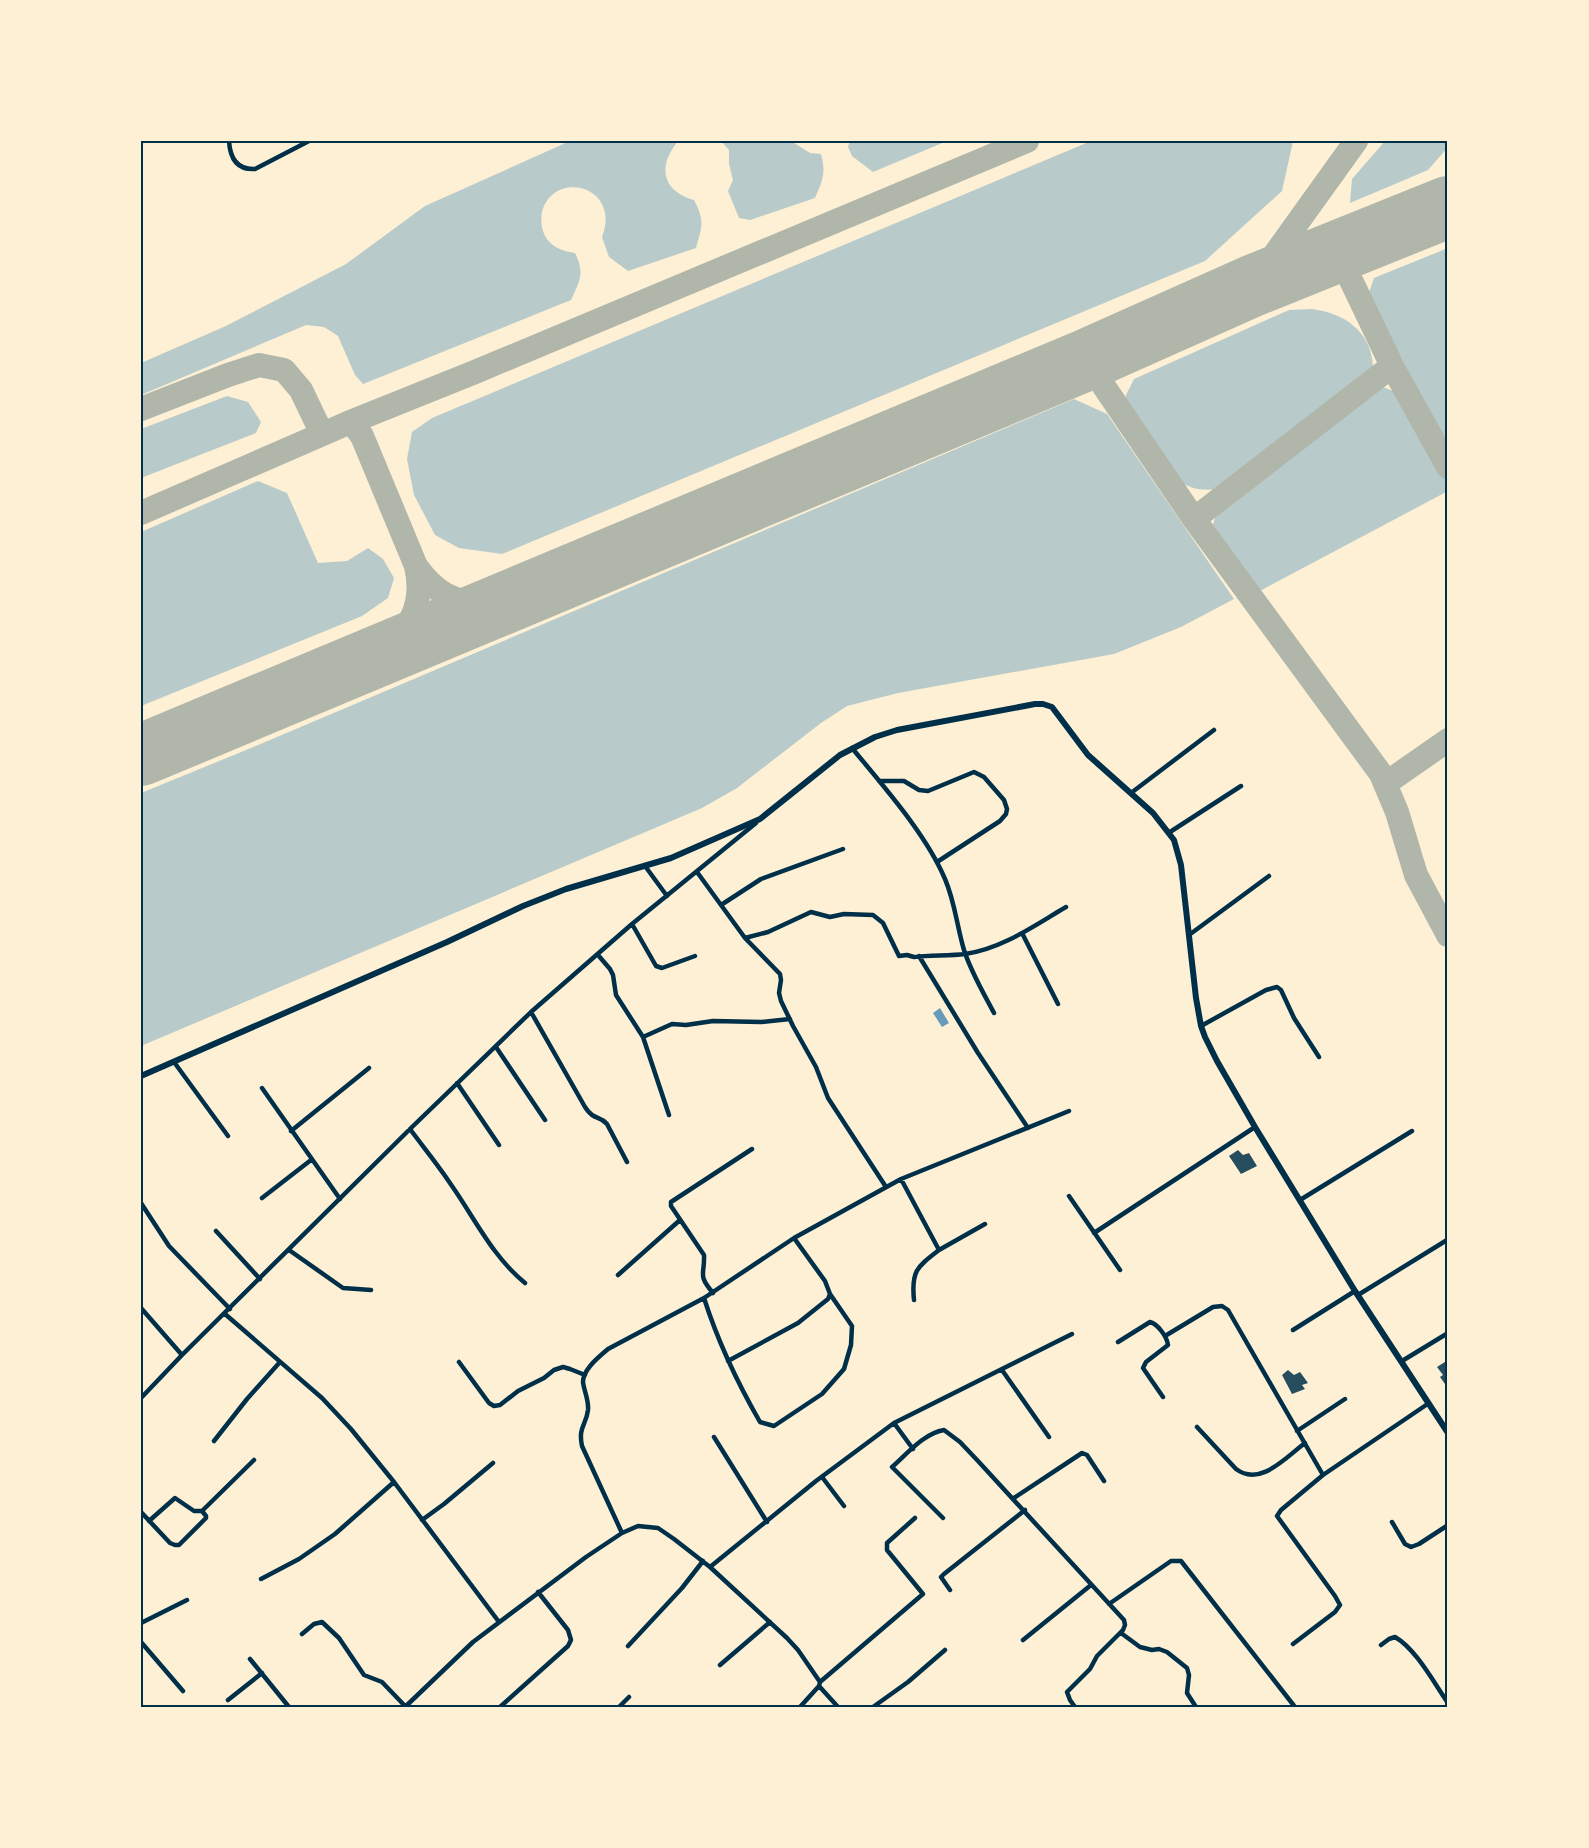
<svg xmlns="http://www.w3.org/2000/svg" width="1589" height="1848" viewBox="0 0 1589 1848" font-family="Montserrat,sans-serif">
	<rect width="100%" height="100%" fill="#fdf0d5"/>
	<!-- green -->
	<path fill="#b9caca" d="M570,141H675L676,144C657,168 664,192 694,200C705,221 702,226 696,248L628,271L609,257L602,237C622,185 553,169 542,212C541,218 541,225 543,231C548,246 561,251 575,253C585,274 580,280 571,300L363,384L355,375L338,336L324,327L306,325L141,395V363L226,326L346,264L425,206Z
		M721,141H791L810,153L821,154C826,172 823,180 815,198L750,220L739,218L728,191L733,180L729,164V150Z
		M850,141H947L873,172L852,156L848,147Z
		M1091,141H1293L1282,191L1205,261L502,554L459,548L435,535L414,495L407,459L412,432L432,418Z
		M1385,141H1448V147L1428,170L1350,203L1352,179Z
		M1448,248V447L1368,295L1374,278Z
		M1312,309C1344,313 1371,331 1373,366L1217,489C1202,491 1190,489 1178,480L1125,409L1126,395L1134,379L1289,310Z
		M1383,387L1393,391L1399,396L1448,478V491L1258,592L1216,537L1212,527L1218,509L1370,390Z
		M227,396L248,402L261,422L256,433L141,478V429Z
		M1074,399L1107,414L1234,599L1181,627L1114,654L898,693L847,706L821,723L737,788L702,808L141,1046V793L251,748Z
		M258,481L287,493L318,563L347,561L368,548L383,559L394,578L388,598L362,616L141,706V532Z"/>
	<!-- water -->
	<path fill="#669bbc" d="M940,1008L949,1023L942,1027L933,1013Z"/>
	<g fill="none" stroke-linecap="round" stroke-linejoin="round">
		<!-- taxiway -->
		<path stroke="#b1b6ab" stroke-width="24" d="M1338,253L1392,366L1448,467
			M1252,286L1356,141
			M1086,360L1194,519L1381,774L1397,812L1416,875L1448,935
			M141,409L228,375L259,365L284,370L301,390L322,434
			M348,423L356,428L362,436L416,566C442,603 464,604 506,602
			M141,513L348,423L475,372L1027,141
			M1194,519L1392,366
			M381,654C410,628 425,606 416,566
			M1385,784L1448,740"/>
		<!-- runway -->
		<path stroke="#b1b6ab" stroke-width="62" d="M141,755L1086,360L1252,286L1448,207"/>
	</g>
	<!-- building -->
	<path fill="#264d5e" d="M1238,1150L1243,1155L1249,1153L1257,1166L1241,1174L1229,1156Z
		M1448,1360V1382L1445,1384L1440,1377L1443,1375L1437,1367Z
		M1288,1370L1294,1375L1300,1372L1308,1383L1302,1385L1305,1389L1292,1394L1282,1375Z"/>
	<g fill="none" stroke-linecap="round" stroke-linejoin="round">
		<!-- minor -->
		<path stroke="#003049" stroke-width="4.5" d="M229,141C230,158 237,170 255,169L309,141
			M852,748C884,787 926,834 945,879C955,902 957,927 964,950C971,972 983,992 994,1013
			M879,781H904L919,790L928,791L974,772L984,777L1004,800L1007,809L1006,814L1000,821L937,862
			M1131,793L1214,730
			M1170,832L1241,786
			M645,866L667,896
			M697,872L745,938L780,974L781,980L779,993L781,1001L793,1026L816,1067L828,1098L886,1187
			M721,905L761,879L843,849
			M632,924L656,966L662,968L695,956
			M1022,933L1058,1004
			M1189,935L1269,876
			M745,938L768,932L811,912L830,917L844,914L873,915L883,923L899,956L907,955L914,957C931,955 949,956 965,954C1002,949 1035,925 1066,907
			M598,955L610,969L613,975L616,995L643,1037L669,1115
			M919,956L978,1053L1028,1128
			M531,1012L585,1107C594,1121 599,1115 607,1124L627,1162
			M1201,1026L1266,990L1277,987L1281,990L1294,1018L1319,1057
			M643,1037L672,1024L686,1025L713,1021L761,1022L790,1019
			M496,1047L545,1120
			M174,1062L228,1136
			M457,1083L499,1145
			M262,1088L340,1199
			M410,1129C424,1148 439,1166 452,1186C475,1219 493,1257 525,1283
			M291,1131L369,1068
			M901,1179L939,1250L985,1224
			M1069,1196L1120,1270
			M262,1198L311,1160
			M1300,1200L1412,1131
			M141,1203L169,1246L230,1309
			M216,1231L260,1279
			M1094,1233L1255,1127
			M289,1250L343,1288L371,1290
			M618,1275L680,1220
			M713,1293C697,1274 705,1275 704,1255L671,1206V1202L752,1149
			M1358,1295L1447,1240
			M704,1298C718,1342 737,1382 760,1422L774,1426L822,1394L844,1369L851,1345L852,1326L830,1294
			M914,1300C911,1271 917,1267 939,1250
			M141,1308L182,1355
			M225,1314L322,1398L351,1429L394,1482L499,1622
			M1293,1330L1355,1291
			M1165,1336L1213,1307L1222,1306L1228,1310L1323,1475L1429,1403
			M1118,1342L1150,1322C1158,1324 1167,1337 1168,1345L1146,1362L1143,1368L1163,1397
			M728,1361L798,1323L828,1299L830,1294L825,1281L794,1238
			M1402,1361L1448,1333
			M459,1362L489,1403L494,1406L500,1405L518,1391L544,1378L554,1370L563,1367L570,1369L585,1375
			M1002,1370L1049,1437
			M141,1398L182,1355L410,1129L531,1012L632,924L756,823
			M894,1423L913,1449
			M1197,1427L1236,1469C1260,1487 1285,1458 1305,1443
			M1297,1431L1345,1399
			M714,1437L767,1522
			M214,1441L247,1399L280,1362
			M822,1477L844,1506
			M1014,1498L1082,1453L1087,1455L1104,1481
			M141,1512L170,1543L175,1545H179L206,1518V1516L202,1511L254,1460
			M943,1518L892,1467C906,1455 924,1433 944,1430L960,1442L978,1461L1124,1620L1125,1625L1123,1630L1097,1656L1090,1669L1067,1692L1070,1700L1075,1707
			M422,1520L444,1504L493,1463
			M149,1521L175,1498L194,1511H202
			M1392,1522L1405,1544L1411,1547L1419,1544L1448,1525
			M622,1533L582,1446C578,1427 586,1426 588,1410C589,1400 584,1391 583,1382C583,1369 599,1357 608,1349L704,1298L794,1238L901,1179L1069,1111
			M710,1567L816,1481L894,1423L1072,1334
			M261,1579L299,1559L335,1534L394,1482
			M950,1590L941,1577L944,1574L1025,1510
			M1109,1604L1171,1561H1181L1295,1707
			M141,1623L187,1600
			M1121,1633L1140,1647L1152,1650L1159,1649L1167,1652L1187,1668L1189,1675L1187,1693L1196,1707
			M302,1634L314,1624L322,1622L339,1638L364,1675L382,1682L405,1706
			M1023,1640L1091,1585
			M141,1642L183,1691
			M1293,1644L1335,1612L1340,1605L1335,1596L1277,1516L1281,1510L1323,1475
			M1381,1645L1389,1639L1395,1637C1416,1649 1434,1683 1448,1703
			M628,1646L682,1588L703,1561
			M250,1659L289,1707
			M720,1665L770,1622
			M819,1686L838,1707
			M228,1700L262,1673
			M405,1707L473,1642L586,1557L622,1533L638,1526L658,1528L674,1539L710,1567L787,1638L798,1650L820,1682
			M500,1707L568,1646L571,1640L568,1630L538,1592
			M619,1707L629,1697
			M800,1707L819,1686L820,1682L923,1594L887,1550V1543L915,1518
			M873,1707L908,1682L945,1650"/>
		<!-- secondary -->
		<path stroke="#003049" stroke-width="6" d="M141,1076L447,942L523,906L566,889L671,858L760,819L840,755L875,737L897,730L1035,704H1043L1052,707L1088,755L1153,813L1174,840L1181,865L1196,998L1201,1026L1205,1037L1217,1061L1255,1127L1355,1291L1448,1433"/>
	</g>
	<!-- border -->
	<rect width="1589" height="1848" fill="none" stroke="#fdf0d5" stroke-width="285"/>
	<rect x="142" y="142" width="1304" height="1564" fill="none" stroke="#003049" stroke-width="2"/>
</svg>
